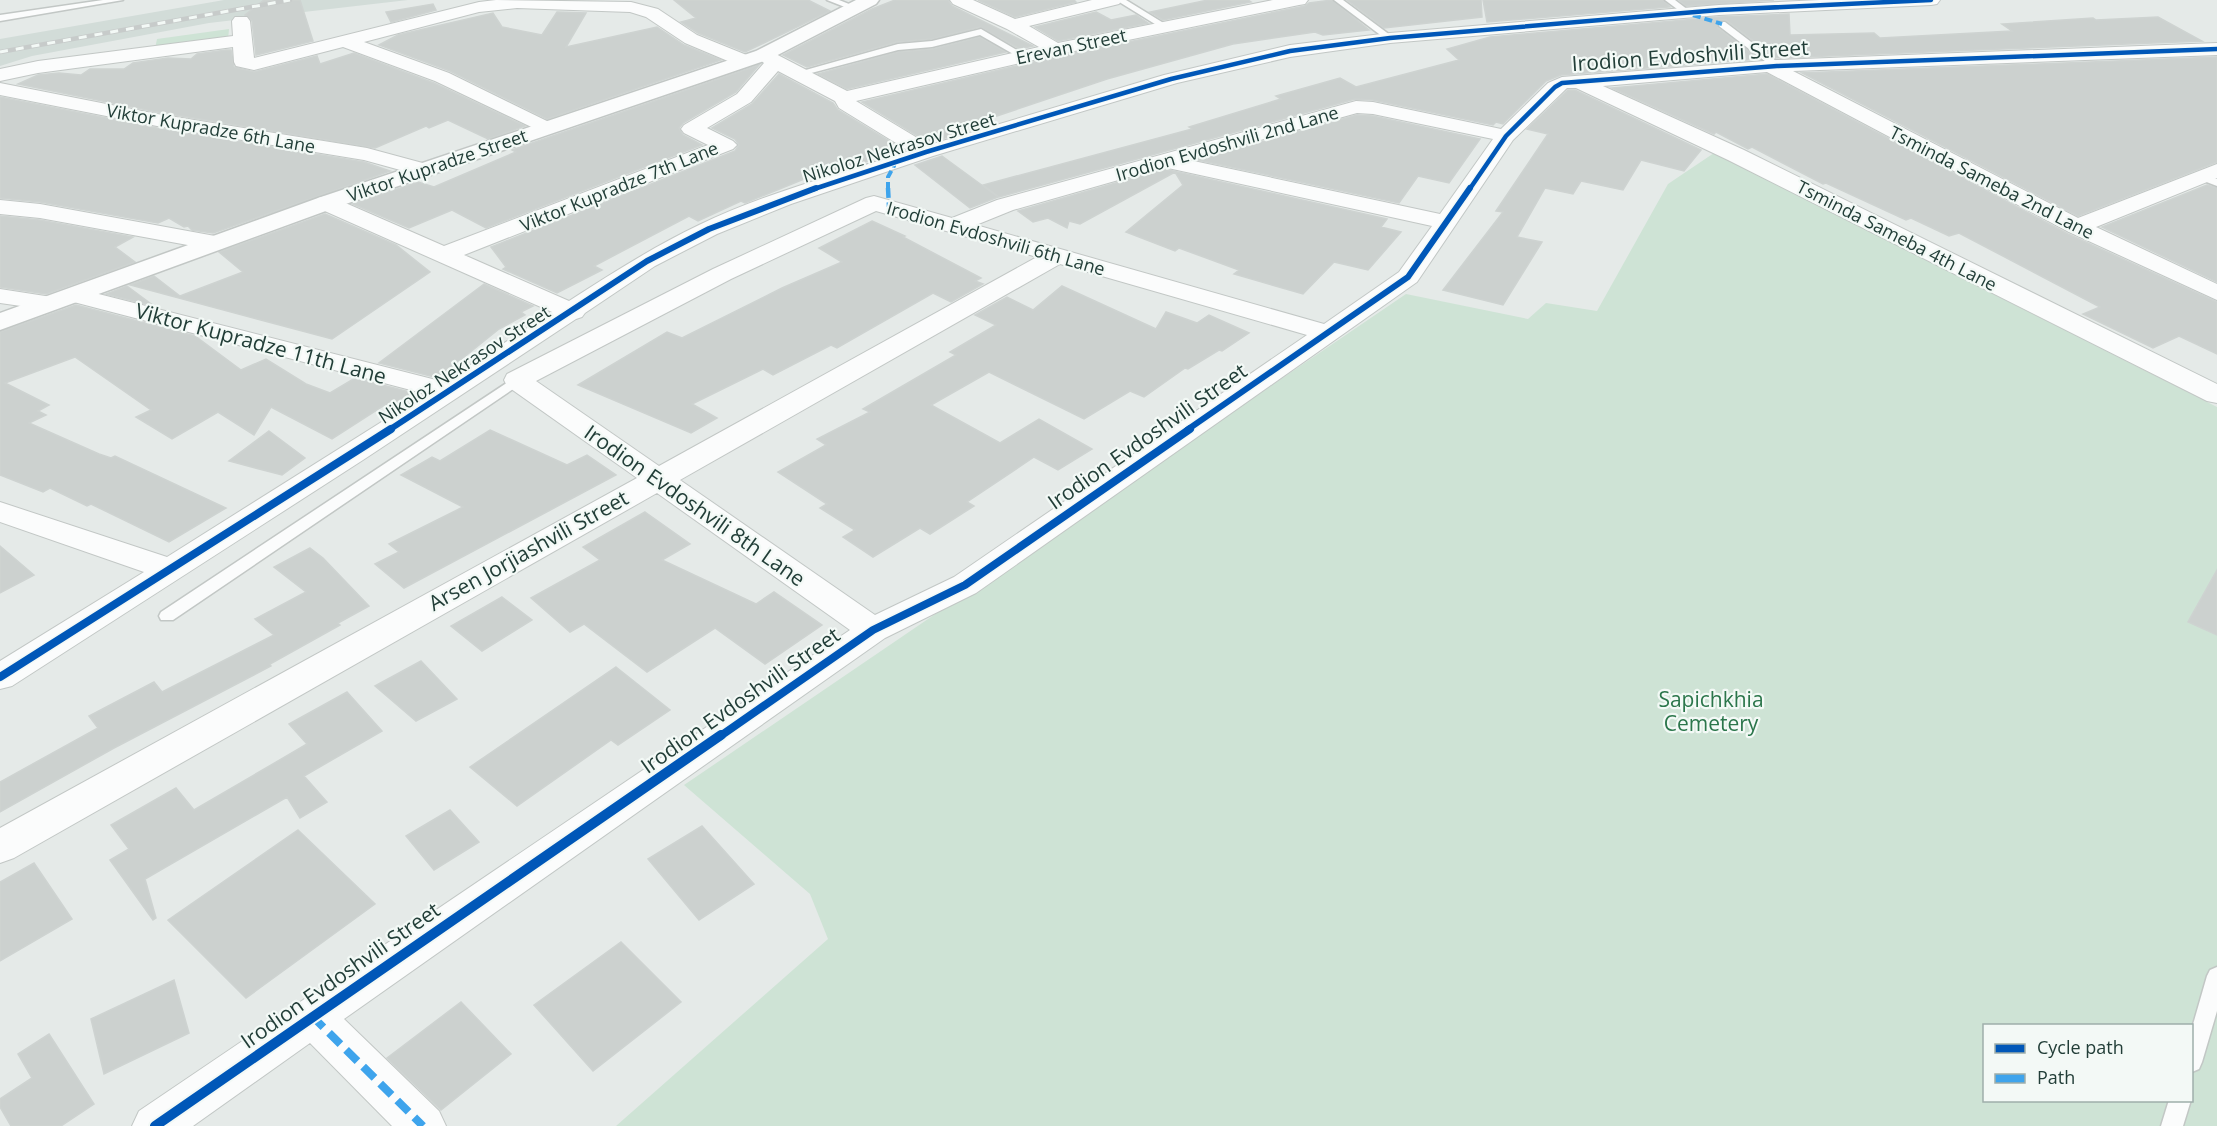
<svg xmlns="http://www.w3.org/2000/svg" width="2217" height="1126" viewBox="0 0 2217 1126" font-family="'Open Sans',sans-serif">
	<rect width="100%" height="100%" fill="#e5eae8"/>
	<!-- built -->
	<path fill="#d2dcd8" d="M224,0H408L209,23L32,56L0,66V39Z"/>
	<!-- green -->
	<path fill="#cee3d5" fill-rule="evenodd" d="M229,29L228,40L155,49L157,39Z
		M1714,153L2217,407V1126H616L828,939L810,894L684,785L1406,294L1528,319L1546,303L1597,311L1668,184ZM1984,1026H2192V1100H1984Z"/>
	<!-- building -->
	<path fill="#ccd1cf" stroke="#ced3d1" stroke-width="1.5" d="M264,0H300L313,41L256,55L252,21L245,15Z
		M674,0H808L830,11L745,52L698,33L681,22L696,18Z
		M895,0H948L952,6L1033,46L1020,49L980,27L932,39L897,42L807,67L783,55L872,9Z
		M978,0H1074L1076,2L1015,17Z
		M1208,0H1248L1251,2L1163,20L1150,12Z
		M1332,0L1369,30L1323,35L1315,32L1233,44L1107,79L955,130L961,133L929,143L862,102L1055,57L1305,6L1309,3Z
		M1347,0H1481L1482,17L1384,28Z
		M1483,0H1663L1670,7L1487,22Z
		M1679,0H1774L1686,6Z
		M433,4L436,10L391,22L386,12Z
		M557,12L586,13L566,47L657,27L684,45L721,60L547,119L450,71L379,45L398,35L493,13L502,27L542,35Z
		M1096,12L1111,20L1136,15L1148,23L1058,41L1035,27Z
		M1789,14L1790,35L1874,33L1880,38L2012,31L2002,24L2093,18L2096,20L2158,17L2202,41L1776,58L1726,20H1719L1717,22L1718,28L1759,59L1561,75L1546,81L1503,124L1496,122L1493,125L1373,100L1355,99L999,197L983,185L1192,129L1189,127L1281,99L1276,96L1340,78L1356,87L1459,60L1447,49L1490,37L1719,17Z
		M980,37L1006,52L847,89L818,74L898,52L933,49Z
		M226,50H231L234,67L254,72L317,56L320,64L354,53L434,83L525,126L488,139L448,120L429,128L426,126L375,148L157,112L18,84L38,75L59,73L81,75L90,69H124L133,63L168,58L191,59L197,54Z
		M2217,57V162L2078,216L1802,73Z
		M759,65L736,92L683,123L679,128L683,135L702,145L486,228L452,210L409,228L353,204L418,182L434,187L516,152L512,150Z
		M779,74L833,103L838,110L904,150L836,171L831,168L745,203L741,201L698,221L689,216L594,266L602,270L557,293L503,269L506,267L491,247L735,151L739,145L735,139L712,128L752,104Z
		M1767,74L2068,234L2217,302V354L2179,336L2153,348L2083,314L2100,307L1959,233L1949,236L1911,218L1906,220L1826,183L1823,184L1752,147L1748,149L1716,132L1714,134L1612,88Z
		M1568,90H1575L1701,150L1684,171L1641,160L1623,190L1581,181L1573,194L1545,188L1517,237L1542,242L1503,305L1443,290L1503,212L1496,211L1548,134L1527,129Z
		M0,97L157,128L364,162L390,171L213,233L192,230L188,226L184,227L169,218L158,223L40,202L0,198Z
		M1357,115L1373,116L1480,139L1449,183L1418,176L1399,203L1198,160Z
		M942,156L998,197L970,208L915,165Z
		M1164,169L1387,219L1381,227L1401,232L1368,270L1334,262L1303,294L1234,274L1239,270L1179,248L1175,251L1126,232L1183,185L1175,172L1080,224L1069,221L1067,228L1048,218L1033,222L1018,211Z
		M2207,185L2217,188V282L2102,227Z
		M325,214L396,245L430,272L332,339L130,285L154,276L180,296L243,272L219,252Z
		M0,216L40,220L133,237L115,247L135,262L46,294L0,287Z
		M872,221L905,236L903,237L981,278L975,281L983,284L951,302L933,293L837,348L831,345L773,375L763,369L692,404L717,418L691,433L578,385L667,332L682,338L782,288L842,262L819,248Z
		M484,284L533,306L521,312L525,315L499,329L438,378L379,363Z
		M127,286L154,306L106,294Z
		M1062,286L1156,329L1166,312L1197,323L1209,315L1249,333L1222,351L1219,350L1188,369L1185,368L1144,397L1130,391L1084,419L989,372L931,405L1000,443L1039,419L1092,449L1058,470L1034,457L967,502L974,506L930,534L920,528L873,557L843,537L855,530L820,508L827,504L778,472L826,445L817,439L870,412L863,409L956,355L950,352L996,325L975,315L1007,297L1033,310Z
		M76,305L195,336L241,370L266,359L306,384L330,393L355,378L418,394L396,408L386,404L332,439L271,407L254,435L218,412L172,439L136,417L151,410L75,357L5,383L49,405L38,411L46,415L29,423L99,454L111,458L115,456L226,508L169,542L91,504L87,506L50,488L43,492L0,475V332Z
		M490,430L567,465L587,455L616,475L404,588L375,564L399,552L389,544L463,507L401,475L432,457L440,461Z
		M269,431L305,458L282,475L229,461Z
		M645,512L690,544L662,560L756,604L774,592L822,625L765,664L715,628L647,672L584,624L570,632L531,598L600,560L583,547Z
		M0,546L34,575L0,593Z
		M310,548L323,558L369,606L338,623L340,625L270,664L271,666L114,748L0,812V782L98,728L89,716L154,682L162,692L274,635L255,619L306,592L274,567Z
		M2217,570V635L2188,622Z
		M502,597L532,620L482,651L451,626Z
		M421,661L457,699L416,721L375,686Z
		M616,667L670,710L618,745L611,740L517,806L470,767Z
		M347,692L382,731L304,776L327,802L300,818L287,797L145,879L156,918L153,920L110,860L129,849L111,825L176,788L194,810L307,744L289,724Z
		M450,810L479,842L434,870L406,836Z
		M702,826L754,884L699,920L648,859Z
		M298,830L375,904L246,998L168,920Z
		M34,863L72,919L0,961V882Z
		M621,942L681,1002L593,1071L534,1005Z
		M174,980L189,1033L104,1074L91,1019Z
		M461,1002L511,1054L441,1110L387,1058Z
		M49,1034L94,1104L61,1126H11L0,1107V1099L32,1078L18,1054Z"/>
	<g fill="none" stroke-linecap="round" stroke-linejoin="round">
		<!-- service casing -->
		<g stroke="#c2c7c5" stroke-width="3">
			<path id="service" d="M103,0H123L0,21V15Z
				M827,0H839L859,8L855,11Z
				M1116,0H1126L1170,27L1163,29Z
				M1334,0H1343L1394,38L1387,40Z
				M1665,0H1675L1692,13L1685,15Z
				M1719,22H1725L1780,64V68H1774L1719,26Z
				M981,29L1027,56L1020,58L980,35L932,47L898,50L800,76L795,73L898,44L932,41Z
				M2200,173L2217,179V186L2196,178V174Z
				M517,376L522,377L523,380L522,383L173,620H161L159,616L161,612Z
				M2217,967V1011L2202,1062L2199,1069L2192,1072V1028L2207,976L2210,970Z
				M2169,1100H2191L2183,1126H2161Z"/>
		</g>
		<!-- minor casing -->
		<g stroke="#c2c7c5" stroke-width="2">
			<path id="minor" d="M496,0L631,2L658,9L697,35L749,56L751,60L749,64H735L685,43L646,17L630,12L517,8L479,12L364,42L449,73L553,124L556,128L553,132L546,134L435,81L343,47L254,70L236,66L234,62L233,47L38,73L0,81V69L38,61L233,36L232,21L235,17H247L250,21L254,58L479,2Z
				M950,0H973L1015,19L1092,0H1122L1119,4L1029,26L1058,43L1273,0H1308L1305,4L1299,5L1055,55L856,101L929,145L1164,75L1290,45L1390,33L1719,5L1820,0H1940L1937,4L1931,5L1719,15L1390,43L1290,57L1177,83L933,156L791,204L717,234L655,266L585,313L582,317L576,319L363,460L12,686L0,689V661L144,572L0,522V502L167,557L426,394L66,300L63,295L66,290L75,288L444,382L552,312L318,208L315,203L318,198L326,196L334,198L444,246L708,145L684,133L681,129L684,125L737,94L764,63L754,55L756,51H770L847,91L1039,47L1007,29L953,4ZM778,71L835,101L839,108L909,151C839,174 765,193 699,225C653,247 611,274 569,301L464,255L733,149L737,145L733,141L707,128L751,102Z
				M2217,43V55L1793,71L2078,218L2217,164V178L2096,227L2217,284V300L2069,232L1767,72L1603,86L1744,150L2217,384V403L2207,401L1728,160L1576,88H1567L1513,140L1417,282L976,593L885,638L344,1019L439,1111L446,1126H392L310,1043L193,1126H132L139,1111L850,630L657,493L14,858L0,863V828L637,478L507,386L504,380L507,374L713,269L866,198L874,196L952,218L997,200L1356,101L1373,102L1501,129L1548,83L1562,77L1777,60ZM1357,113L1373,114L1493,139L1440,214L1189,160ZM1164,167L1168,168L1432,226L1399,272L1324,324L976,225L1013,210ZM876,211L1037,257L659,466L536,381L731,279ZM1060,264L1307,335L954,577L875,615L680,480Z
				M0,83L157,114L367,148L430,165L433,170L430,175L422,176L364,160L157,126L0,95Z
				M0,200L40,204L215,236L223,238L227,243L223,248L215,250L40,218L0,214Z
				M0,289L58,298L61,303L58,308L49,310L0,303Z"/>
		</g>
		<!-- tertiary casing -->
		<g stroke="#c2c7c5" stroke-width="3">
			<path id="tertiary" d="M856,0H879L876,4L770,59L334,208L0,330V313L318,198L756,51Z"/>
		</g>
		<!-- service -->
		<use href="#service" fill="#fbfcfc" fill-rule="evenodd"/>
		<!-- minor -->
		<use href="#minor" fill="#fbfcfc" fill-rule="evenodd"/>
		<!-- tertiary -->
		<use href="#tertiary" fill="#fbfcfc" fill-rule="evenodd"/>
		<!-- rail casing -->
		<g stroke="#c7cbca" stroke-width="4.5">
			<path id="rail" d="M0,52L290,0"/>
		</g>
		<!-- rail -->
		<use href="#rail" stroke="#f3f9f6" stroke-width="3" stroke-dasharray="8" stroke-linecap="butt"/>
		<!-- quiet-far2 -->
		<path stroke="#3ea4ec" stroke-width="4" stroke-dasharray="8 4" stroke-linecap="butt" d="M1693,15L1722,24
			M888,190V177L894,166L890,164"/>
		<!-- quiet-far1 -->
		<path stroke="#3ea4ec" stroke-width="4.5" stroke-dasharray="10 4.5" stroke-linecap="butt" d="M888,188L889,207"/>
		<!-- quiet -->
		<path stroke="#3ea4ec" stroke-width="8" stroke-dasharray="16 8" stroke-linecap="butt" d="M312,1016L423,1126"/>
		<!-- cycleway-far3 casing -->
		<g stroke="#f3f9f6" stroke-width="7">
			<path id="cycleway-far3" d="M811,190L926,152L1171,79L1290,51L1390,38L1719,10L1931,0
				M1469,190L1506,136L1555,87L1562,83L1777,66L2217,49"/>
		</g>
		<!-- cycleway-far2 casing -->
		<g stroke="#f3f9f6" stroke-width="9">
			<path id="cycleway-far2" d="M389,430L647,261L709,229L816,188
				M1187,430L1408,277L1470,188"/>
		</g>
		<!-- cycleway-far1 casing -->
		<g stroke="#f3f9f6" stroke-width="11">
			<path id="cycleway-far1" d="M0,677L391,429
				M719,737L873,630L965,585L1190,429"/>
		</g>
		<!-- cycleway casing -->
		<g stroke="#f3f9f6" stroke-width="14">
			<path id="cycleway" d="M155,1126L721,735"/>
		</g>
		<!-- cycleway-far3 -->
		<use href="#cycleway-far3" stroke="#0057b8" stroke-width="4.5"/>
		<!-- cycleway-far2 -->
		<use href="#cycleway-far2" stroke="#0057b8" stroke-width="6"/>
		<!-- cycleway-far1 -->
		<use href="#cycleway-far1" stroke="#0057b8" stroke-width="8"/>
		<!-- cycleway -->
		<use href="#cycleway" stroke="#0057b8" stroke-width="10"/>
	</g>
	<g text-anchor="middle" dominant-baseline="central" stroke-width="4.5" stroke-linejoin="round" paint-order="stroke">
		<!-- far-street labels -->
		<g font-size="18" fill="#223e38" stroke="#f3f9f6">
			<text transform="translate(1071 46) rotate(-12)">Erevan Street</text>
			<text transform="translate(211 128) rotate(10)">Viktor Kupradze 6th Lane</text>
			<text transform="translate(1227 143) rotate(-16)">Irodion Evdoshvili 2nd Lane</text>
			<text transform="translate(899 147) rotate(-17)">Nikoloz Nekrasov Street</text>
			<text transform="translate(437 165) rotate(-19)">Viktor Kupradze Street</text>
			<text transform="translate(1992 182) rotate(27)">Tsminda Sameba 2nd Lane</text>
			<text transform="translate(619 186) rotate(-22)">Viktor Kupradze 7th Lane</text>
			<text transform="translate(1897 235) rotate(27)">Tsminda Sameba 4th Lane</text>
			<text transform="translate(996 238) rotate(16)">Irodion Evdoshvili 6th Lane</text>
			<text transform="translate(464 364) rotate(-33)">Nikoloz Nekrasov Street</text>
		</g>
		<!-- street labels -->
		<g font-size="21" fill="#223e38" stroke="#f3f9f6">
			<text transform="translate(1690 55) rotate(-4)">Irodion Evdoshvili Street</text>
			<text transform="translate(261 343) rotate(15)">Viktor Kupradze 11th Lane</text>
			<text transform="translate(1147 436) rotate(-35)">Irodion Evdoshvili Street</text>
			<text transform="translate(695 505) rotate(35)">Irodion Evdoshvili 8th Lane</text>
			<text transform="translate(528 550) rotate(-29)">Arsen Jorjiashvili Street</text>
			<text transform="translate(740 700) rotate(-35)">Irodion Evdoshvili Street</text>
			<text transform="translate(340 975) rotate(-35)">Irodion Evdoshvili Street</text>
		</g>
		<!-- park labels -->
		<g font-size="21" fill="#2b764b" stroke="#f3f9f6">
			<text x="1711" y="699">Sapichkhia<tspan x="1711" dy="24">Cemetery</tspan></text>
		</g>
	</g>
	<!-- legend -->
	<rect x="1983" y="1024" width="210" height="78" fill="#f3f9f6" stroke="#9faeaa" stroke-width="1.5"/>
	<rect x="1995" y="1044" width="30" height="9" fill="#0057b8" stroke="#9faeaa" stroke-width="1.5"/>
	<text x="2037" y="1054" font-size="18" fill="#223e38">Cycle path</text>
	<rect x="1995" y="1074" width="30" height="9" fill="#3ea4ec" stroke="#9faeaa" stroke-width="1.5"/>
	<text x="2037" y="1084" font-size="18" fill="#223e38">Path</text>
</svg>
